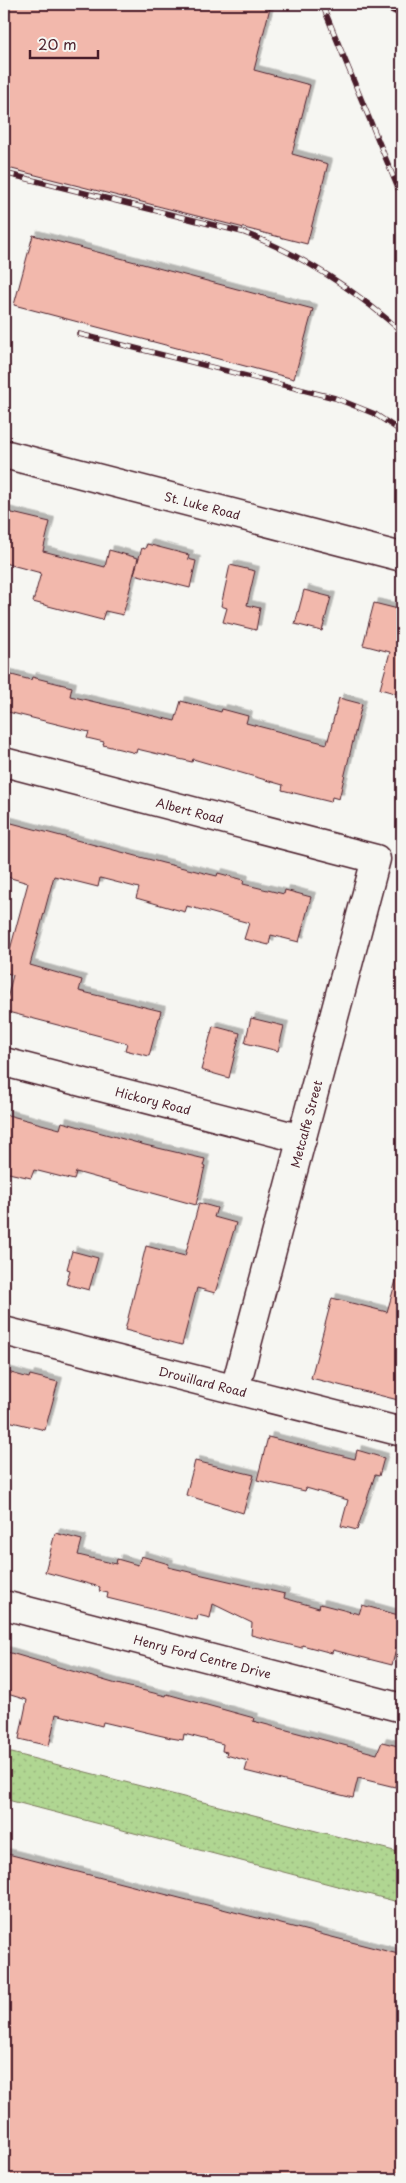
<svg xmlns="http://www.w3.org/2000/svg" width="406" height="2183" viewBox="0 0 406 2183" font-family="'Playpen Sans',sans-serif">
	<defs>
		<pattern id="grass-dots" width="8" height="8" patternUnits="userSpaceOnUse" patternTransform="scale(1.25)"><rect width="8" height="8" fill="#b0d692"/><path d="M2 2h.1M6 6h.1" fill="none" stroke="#99b77e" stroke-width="1.8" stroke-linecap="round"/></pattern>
		<filter id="shadow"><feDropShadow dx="4.5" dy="-4.5" stdDeviation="0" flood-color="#0004"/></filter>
	</defs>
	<rect width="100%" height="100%" fill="#f6f6f2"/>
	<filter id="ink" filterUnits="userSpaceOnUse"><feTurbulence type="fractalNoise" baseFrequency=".02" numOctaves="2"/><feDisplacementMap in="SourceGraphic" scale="10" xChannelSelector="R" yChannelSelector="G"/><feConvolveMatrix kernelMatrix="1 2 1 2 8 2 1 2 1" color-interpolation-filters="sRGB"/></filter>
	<g filter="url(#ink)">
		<!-- grass -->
		<path fill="url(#grass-dots)" stroke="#7d7a5e" d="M4,1751L402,1853V1903L4,1799Z"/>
		<!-- building -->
		<path fill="#f2b8ac" stroke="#4a1f2b" filter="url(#shadow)" d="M4,4H271L254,70L310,85L292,154L328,164L307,244L4,167Z
			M33,235L313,309L294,379L14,305Z
			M4,511L50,522L43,551L105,567L109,550L138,558L123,615L105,611L102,620L33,602L41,573L4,563Z
			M147,544L189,555L188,559L196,561L190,588L134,574L142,548L145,549Z
			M230,565L255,571L247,605L260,608L256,630L223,622L227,608L221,606Z
			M304,590L331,597L322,631L295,624Z
			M374,603L402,610V695L380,689L390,652L363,645Z
			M4,673L31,680L32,677L72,687L70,696L175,721L181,701L221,712L222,709L248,716L246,723L327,744L339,698L362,704L339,799L332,797L331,802L282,790L283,785L193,759L192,762L137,749L136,753L103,745L104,742L87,738L89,732L4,711Z
			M4,821L163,863L217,876L218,873L244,880L243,884L284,894L285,890L311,897L299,942L271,935L269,945L244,939L249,923L187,906L185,912L136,898L139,888L100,878L98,887L54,876L30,965L82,980L79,991L161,1011L149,1056L125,1050L127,1043L4,1011L13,975L4,972L28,883L4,876Z
			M251,1018L284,1026L278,1051L245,1043Z
			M213,1026L240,1033L229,1078L201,1070Z
			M4,1114L60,1129L62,1122L145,1145L205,1159L203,1166H205L196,1205L76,1172L74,1180L34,1170L31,1178L4,1172Z
			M199,1203L217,1208L214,1217L236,1223L215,1293L197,1288L182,1345L125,1330L146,1246L185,1256Z
			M72,1251L98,1258L89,1290L66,1284L70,1270L67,1269Z
			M397,1277L402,1278V1401L311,1378L332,1298L387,1312Z
			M4,1371L29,1378L30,1375L58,1382L45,1430L4,1420Z
			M268,1437L355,1459L357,1450L384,1458L379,1476L375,1475L357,1530L341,1526L348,1500L306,1488L305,1491L257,1480Z
			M195,1461L254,1475L243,1513L186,1495Z
			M55,1533L82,1540L78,1555L116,1564L117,1559L138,1565L141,1556L169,1564L168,1567L285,1594L284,1598L319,1608L320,1604L359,1614L362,1605L402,1616V1627L392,1665L333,1650L332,1653L302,1645V1648L251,1635L252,1623L213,1604L210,1618L198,1615L197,1620L107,1598L108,1593L99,1591L100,1587L45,1572Z
			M4,1651L113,1683L166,1696L167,1694L254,1718L253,1721L377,1754L382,1742L402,1747V1772L399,1771L395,1787L358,1778L353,1798L245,1771L248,1761L226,1755L227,1752L222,1751L223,1744L184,1734L183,1740L171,1738L103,1722L102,1726L56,1714L49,1746L19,1739L27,1700L4,1693Z
			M4,1853L402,1955V2179H4Z"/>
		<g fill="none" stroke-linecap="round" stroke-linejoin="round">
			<!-- minor casing -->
			<g stroke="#4a1f2b" stroke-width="31">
				<g id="minor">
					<path id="s1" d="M4,454L402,557"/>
					<path id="s2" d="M4,762L376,859L235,1389"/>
					<path id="s3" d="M4,1062L302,1139"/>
					<path id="s4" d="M4,1331L402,1432"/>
					<path id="s5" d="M4,1605L402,1708"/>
				</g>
			</g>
			<!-- minor -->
			<use href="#minor" stroke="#f6f6f2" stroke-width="28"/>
			<!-- rail casing -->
			<g stroke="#4a1f2b" stroke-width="5.5">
				<path id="rail" d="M322,4L402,198
					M378,4L402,15
					M4,173L242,232C301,254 355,290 402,332
					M79,334L335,398L375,414L402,432"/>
			</g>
			<!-- rail -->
			<use href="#rail" stroke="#f6f6f2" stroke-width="4" stroke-dasharray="11" stroke-linecap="butt"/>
		</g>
	</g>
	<g text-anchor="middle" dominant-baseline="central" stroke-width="5" stroke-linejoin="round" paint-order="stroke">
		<!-- street labels -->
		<g font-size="12" fill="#4a1f2b" stroke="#f6f6f2">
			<text stroke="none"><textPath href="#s1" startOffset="205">St. Luke Road</textPath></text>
			<text stroke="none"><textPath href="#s2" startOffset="192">Albert Road</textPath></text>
			<text stroke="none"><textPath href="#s3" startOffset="154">Hickory Road</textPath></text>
			<text transform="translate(306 1124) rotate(-75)">Metcalfe Street</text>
			<text stroke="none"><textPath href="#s4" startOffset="205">Drouillard Road</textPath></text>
			<text stroke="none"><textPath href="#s5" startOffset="205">Henry Ford Centre Drive</textPath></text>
		</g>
	</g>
	<!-- margin -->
	<rect width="406" height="2183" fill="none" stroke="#f6f6f2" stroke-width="20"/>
	<rect x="10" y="10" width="386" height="2163" fill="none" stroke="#4a1f2b" stroke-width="2" filter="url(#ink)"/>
	<!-- scale -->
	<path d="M30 50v8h68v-8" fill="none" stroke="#4a1f2b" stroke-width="2.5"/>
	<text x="38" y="50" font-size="15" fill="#4a1f2b" stroke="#f6f6f2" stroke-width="4" paint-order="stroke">20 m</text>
</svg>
